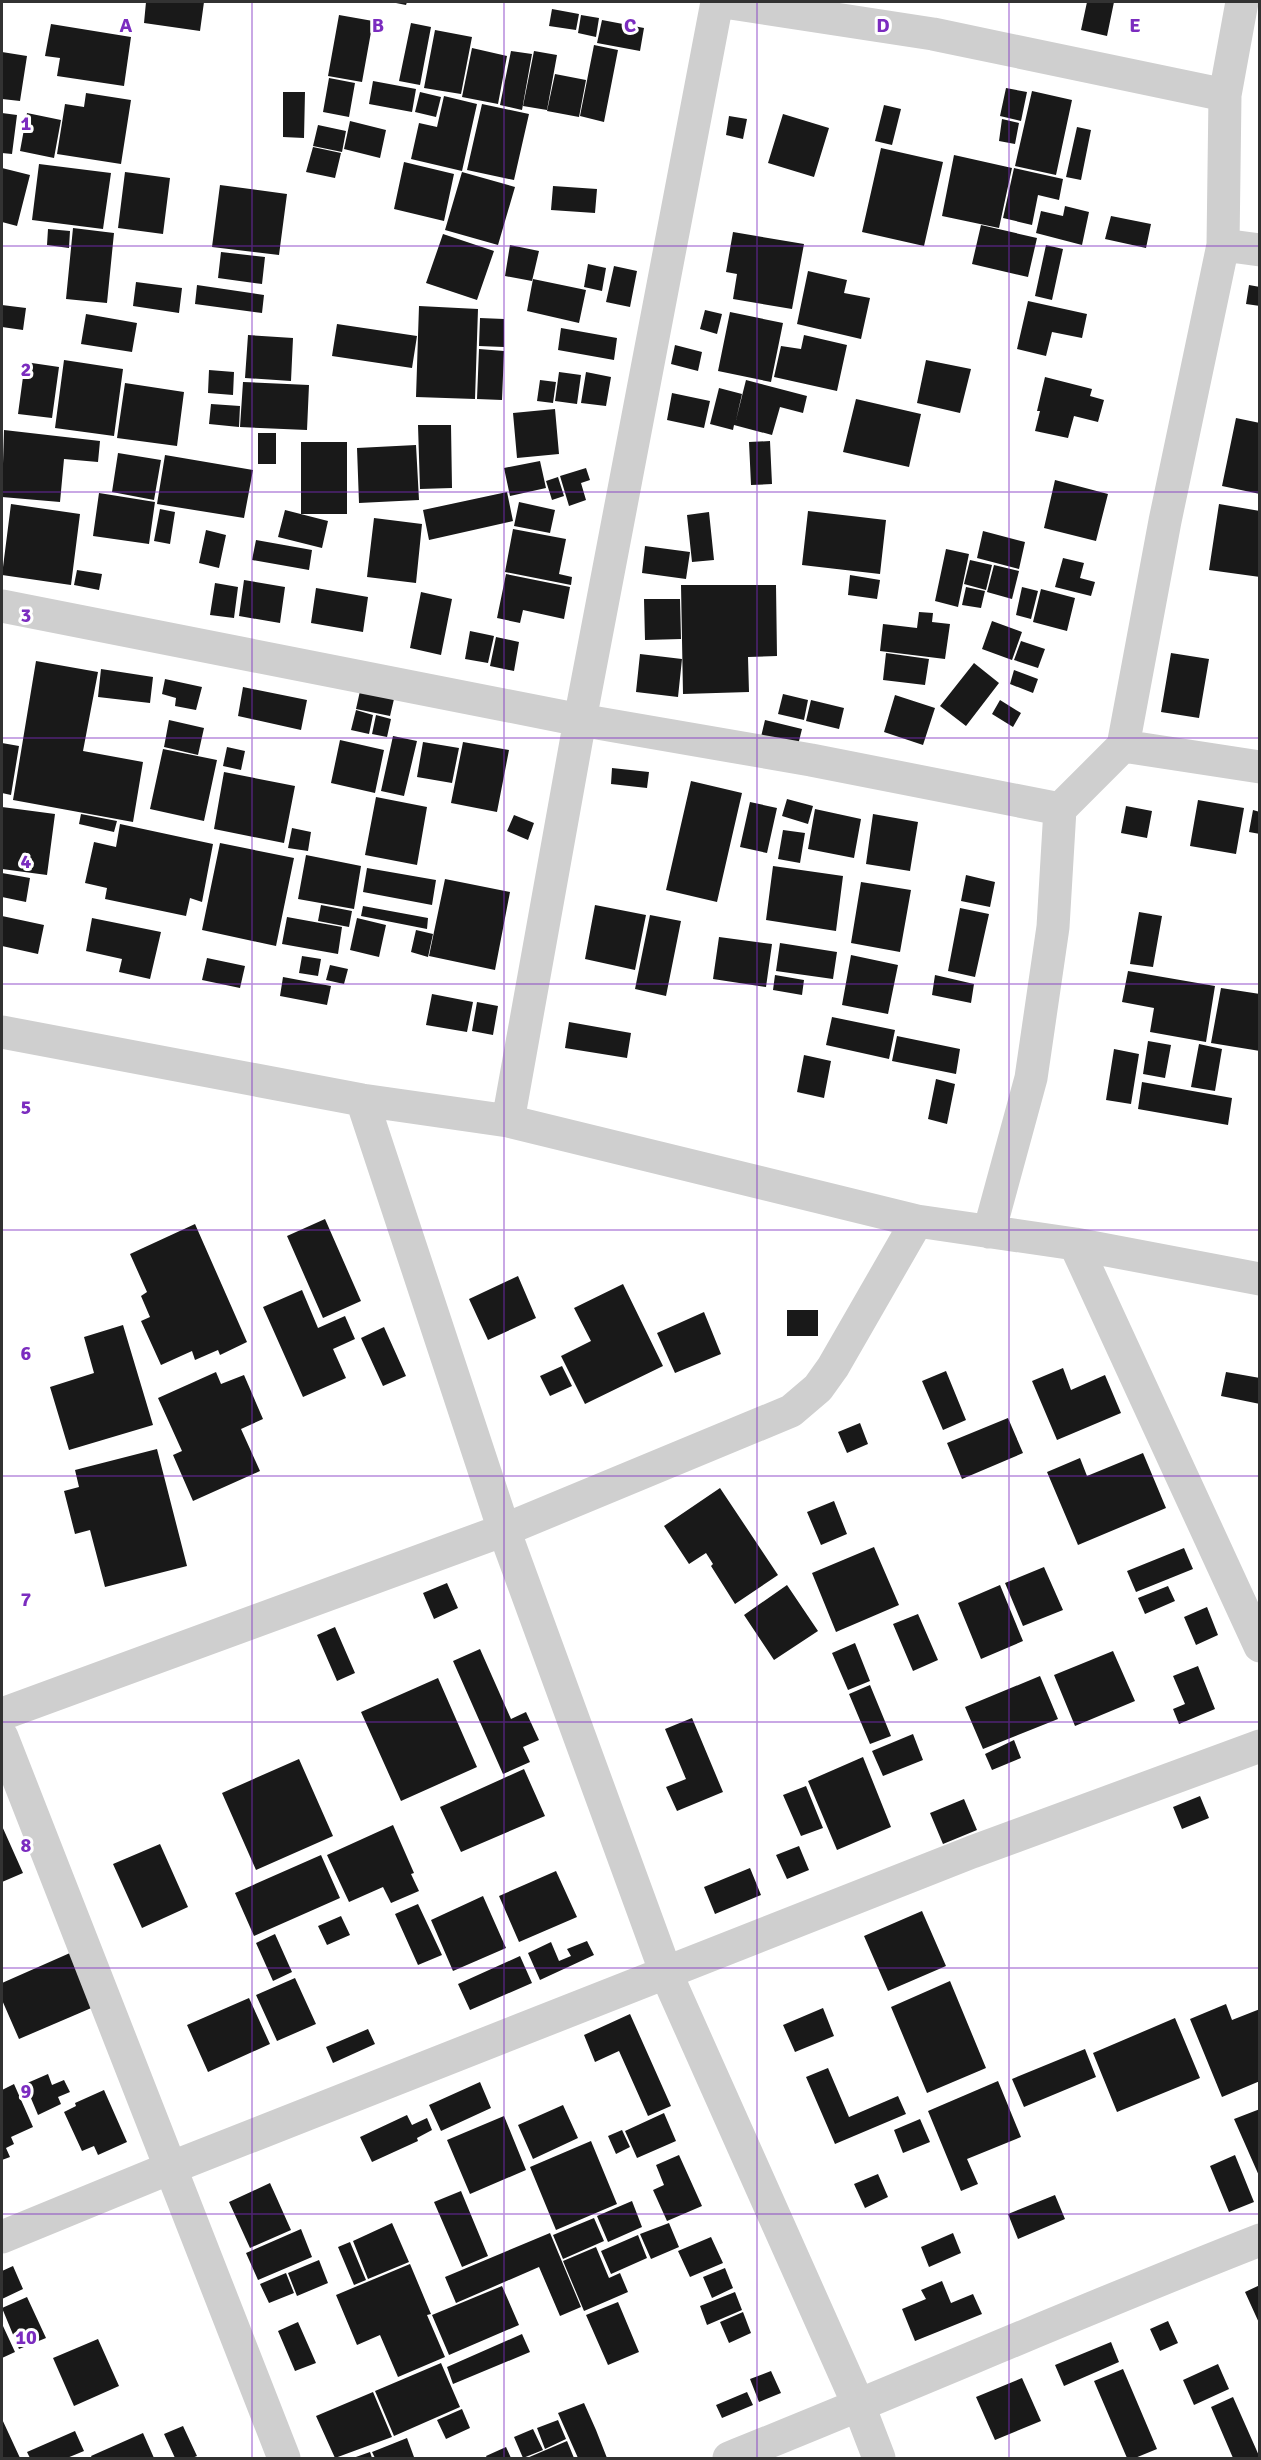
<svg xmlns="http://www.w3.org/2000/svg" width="1261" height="2460" viewBox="0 0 1261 2460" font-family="Signika,sans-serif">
	<rect width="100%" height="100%" fill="#fff"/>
	<!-- building -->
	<path fill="#191919" d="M146,2H204L200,31L144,23Z
		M391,2H407L406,5Z
		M1087,2H1114L1107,36L1081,30Z
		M552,9L579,14L576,30L549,26Z
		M339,15L373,21L362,82L328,76Z
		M581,15L599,18L596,37L578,33Z
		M602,20L644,28L640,51L597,43Z
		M411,23L431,27L420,85L399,81Z
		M51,24L131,37L124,86L57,76L60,58L45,56Z
		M435,30L472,37L461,94L424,88Z
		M594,45L618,50L604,122L580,116Z
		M472,48L507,56L498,104L462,97Z
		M511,51L532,54L522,110L500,105Z
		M534,51L557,55L547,110L523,106Z
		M2,52L27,56L20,101L2,99Z
		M555,74L586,80L579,117L547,111Z
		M329,78L355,83L349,117L323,112Z
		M373,81L416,89L412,112L369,104Z
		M1006,88L1027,92L1021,121L1000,116Z
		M1032,91L1072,100L1056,175L1015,166Z
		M283,92H305L304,138L283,137Z
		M420,92L441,97L436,117L415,112Z
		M86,93L131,100L121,164L57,154L65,104L84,107Z
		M444,96L477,104L462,171L411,159L419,123L437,127Z
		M482,104L529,114L514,180L467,170Z
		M884,105L901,109L892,145L875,141Z
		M2,113L17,115L12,154L2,153Z
		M27,113L61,120L54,158L20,151Z
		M783,114L829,128L814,177L768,163Z
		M729,116L747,119L743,139L726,135Z
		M1002,119L1019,123L1015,144L999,141Z
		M350,121L386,130L380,158L344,149Z
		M318,125L346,131L342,152L313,146Z
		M1077,127L1091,130L1081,180L1066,177Z
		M313,147L341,153L335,178L306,172Z
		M881,148L943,162L924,246L862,232Z
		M954,155L1012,168L999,228L942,216Z
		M404,162L454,174L444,221L394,209Z
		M39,164L111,173L103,229L32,220Z
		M2,168L30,175L17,226L2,222Z
		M1014,168L1063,179L1059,200L1038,195L1032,225L1003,218Z
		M125,172L170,178L163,234L118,228Z
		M462,172L515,187L498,245L445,230Z
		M220,185L287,194L279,255L212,247Z
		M553,186L597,189L595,213L551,210Z
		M1065,206L1089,212L1082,245L1036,233L1041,211L1063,216Z
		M1111,216L1151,224L1146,248L1105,239Z
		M981,225L1037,238L1028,277L972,264Z
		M73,228L114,233L107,303L66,299Z
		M48,229L70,231L69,248L47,245Z
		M733,232L804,244L792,309L733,299L737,274L726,272Z
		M443,234L494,251L477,300L426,283Z
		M510,245L539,251L532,281L505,276Z
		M1046,245L1063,249L1052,300L1035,296Z
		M221,252L265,257L262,284L218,278Z
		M588,264L606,268L602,291L584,287Z
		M614,266L637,271L630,307L606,302Z
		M808,271L847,280L844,293L870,298L861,339L797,324Z
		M533,279L586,290L579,323L527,311Z
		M136,282L182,288L179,313L133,306Z
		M197,285L264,295L262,313L195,304Z
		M1249,285L1260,287V306L1246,304Z
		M1028,301L1087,314L1082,338L1052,332L1046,356L1017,349Z
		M2,305L26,308L23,330L2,327Z
		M419,306L478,309L475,399L416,397Z
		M705,310L722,314L717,334L700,329Z
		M730,312L783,323L771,382L718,371Z
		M86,314L137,323L132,352L81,344Z
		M480,318L504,319V347L479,346Z
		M337,324L417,336L412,368L332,356Z
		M561,328L617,338L614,360L558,350Z
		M248,335L293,338L291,381L245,378Z
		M804,335L847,345L837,391L774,377L781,346L801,349Z
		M675,345L702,352L698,371L671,364Z
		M479,349L504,351L502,400L477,399Z
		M64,360L123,369L114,436L55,428Z
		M926,360L971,369L960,413L917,403Z
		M25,362L59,367L52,418L18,414Z
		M209,370L234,372L233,395L208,393Z
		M559,372L581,375L577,404L555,401Z
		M586,372L611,377L606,406L581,403Z
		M1045,377L1092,389L1090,396L1104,400L1098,422L1074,416L1068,438L1035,431L1040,411H1037Z
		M540,380L556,382L553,403L537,401Z
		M746,380L807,396L803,413L780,407L772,435L734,425L733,430L710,424L719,388L742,394L736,420Z
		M243,382L309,385L307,430L240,427Z
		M125,383L184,392L177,446L117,438Z
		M672,393L710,401L704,428L667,420Z
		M856,399L921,414L909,467L843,452Z
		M211,404L240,406L239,427L209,424Z
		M555,409L559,454L517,458L513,413Z
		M1236,418L1260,423V494L1222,486Z
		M418,425H451L452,488L420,489Z
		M4,430L100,441L98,462L64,459L60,502L2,497Z
		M258,433H276V464H258Z
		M770,441L772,484L751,485L749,442Z
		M301,442H347V514H301Z
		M416,445L419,500L359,503L357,448Z
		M118,453L161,460L154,500L112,492Z
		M165,455L253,470L244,518L157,504Z
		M540,461L546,488L510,496L504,468Z
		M586,468L590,480L581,483L586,500L569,506L560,476Z
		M558,477L564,496L552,500L546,481Z
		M1055,480L1108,494L1096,541L1044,528Z
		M507,492L513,521L429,540L423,510Z
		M99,493L155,502L149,544L93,536Z
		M519,502L555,510L550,533L514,526Z
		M11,504L80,514L71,585L2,575Z
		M1219,504L1260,511V577L1209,570Z
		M160,509L175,512L170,544L154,541Z
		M285,510L328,521L322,548L278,537Z
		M808,511L886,520L880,574L802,565Z
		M709,512L714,560L692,562L687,515Z
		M374,518L422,524L416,583L367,577Z
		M513,529L566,539L559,574L572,577L571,585L505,572Z
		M206,530L226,535L219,568L199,563Z
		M983,531L1025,542L1019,569L977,558Z
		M256,540L312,550L309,570L252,560Z
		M645,546L690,552L686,579L642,573Z
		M946,549L969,554L958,607L935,601Z
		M1063,558L1084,563L1080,578L1095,582L1091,596L1055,587Z
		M970,560L992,565L986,590L964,584Z
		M994,565L1019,571L1012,599L987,592Z
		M77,570L102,574L99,590L74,585Z
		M506,574L570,587L564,619L523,610L520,623L497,618Z
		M850,575L880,580L877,599L848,595Z
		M244,580L285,587L280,623L239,616Z
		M215,583L238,587L234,618L210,615Z
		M681,585H776L777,656L748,657L749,692L683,694Z
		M966,587L985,591L981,608L962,605Z
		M1022,587L1038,591L1031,619L1016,615Z
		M316,588L368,597L363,632L311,623Z
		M1041,589L1075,598L1067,631L1033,622Z
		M421,592L452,599L441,655L410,648Z
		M644,599H680L681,639L645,640Z
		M919,612L933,613L932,622L950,624L945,659L880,651L883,624L917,628Z
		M992,621L1022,632L1012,660L982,649Z
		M470,631L494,636L488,663L465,659Z
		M496,637L519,642L514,671L490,666Z
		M1021,641L1045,649L1038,668L1014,660Z
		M886,653L929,659L925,685L883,680Z
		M1171,653L1209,659L1199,718L1161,712Z
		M640,654L682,659L678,697L636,692Z
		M36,661L98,672L83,751L143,762L133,822L13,800Z
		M974,663L999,683L966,726L940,706Z
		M101,669L153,677L150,703L98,697Z
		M1014,670L1038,679L1033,693L1010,684Z
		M165,679L202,687L196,710L175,706L176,698L162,694Z
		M243,687L307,700L301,730L238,716Z
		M360,691L394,699L390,716L356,709Z
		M783,694L808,700L804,720L778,714Z
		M895,695L935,708L923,745L884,732Z
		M811,700L844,708L839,729L806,721Z
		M1000,700L1021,713L1013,727L992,714Z
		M356,710L373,715L369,734L351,730Z
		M376,715L391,719L387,737L372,734Z
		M169,720L204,728L198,755L164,747Z
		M765,720L802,729L797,749L760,741Z
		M393,736L417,741L404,796L381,791Z
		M340,740L384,750L375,793L331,783Z
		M423,742L459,748L452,783L417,777Z
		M463,742L509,750L497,812L451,803Z
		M2,743L19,746L11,795L2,793Z
		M227,747L245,751L241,770L223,766Z
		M163,749L217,760L204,821L150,809Z
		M612,768L649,772L647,788L611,784Z
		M224,772L295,786L284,843L214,829Z
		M691,781L742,793L717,902L666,890Z
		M376,797L427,807L417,865L365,855Z
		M787,799L813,806L808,824L782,816Z
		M1198,800L1244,808L1236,854L1190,846Z
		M750,802L777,808L767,853L740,847Z
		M1126,806L1152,811L1147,838L1121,833Z
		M2,807L55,814L47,875L2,869Z
		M815,809L861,819L854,858L808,849Z
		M1253,810L1260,812V834L1249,832Z
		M81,814L117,821L114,832L79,824Z
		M873,814L918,822L910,871L866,864Z
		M514,815L534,823L528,840L507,831Z
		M120,824L213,844L202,902L190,898L186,916L105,899L107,888L85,883L94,842L116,847Z
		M292,828L311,832L308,851L288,848Z
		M783,830L805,833L800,863L778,859Z
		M220,843L294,858L276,946L202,930Z
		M306,855L361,866L354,909L298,899Z
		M773,866L843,876L836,931L766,920Z
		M367,868L436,880L432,905L363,892Z
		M2,873L30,878L26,902L2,897Z
		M966,875L995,882L990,907L961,901Z
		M445,879L510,892L495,970L429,956Z
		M861,882L911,890L900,952L851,943Z
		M321,905L352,911L349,927L318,921Z
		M595,905L646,915L635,970L585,959Z
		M363,906L428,918L427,929L361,916Z
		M960,908L989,914L975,977L948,971Z
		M1139,912L1162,916L1153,967L1130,964Z
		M650,915L681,921L666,996L635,989Z
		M2,916L44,925L38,954L2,946Z
		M287,917L342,927L338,954L282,944Z
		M92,918L161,932L150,979L119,972L122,959L86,951Z
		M357,918L386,925L379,957L350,950Z
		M416,930L433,934L428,957L411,952Z
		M719,937L772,944L766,987L713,979Z
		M780,943L837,952L833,979L776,971Z
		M851,955L898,965L888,1014L842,1005Z
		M302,956L321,959L318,976L299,973Z
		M207,958L245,966L240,988L202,980Z
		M330,965L348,969L344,984L326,980Z
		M1128,971L1215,986L1206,1042L1150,1032L1154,1008L1122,1002Z
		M775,975L804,980L802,995L773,990Z
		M935,975L974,984L971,1003L932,995Z
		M283,977L331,986L327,1005L280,996Z
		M1221,988L1260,994V1051L1211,1043Z
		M432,994L473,1002L467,1032L426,1025Z
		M477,1002L498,1006L493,1035L472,1031Z
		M832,1017L895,1030L889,1059L826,1045Z
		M569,1022L631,1033L627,1058L565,1048Z
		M897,1036L960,1049L956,1074L892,1061Z
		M1148,1041L1171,1045L1165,1078L1143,1074Z
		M1199,1044L1222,1049L1215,1091L1191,1087Z
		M1114,1049L1139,1054L1131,1104L1106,1100Z
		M804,1055L831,1061L824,1098L797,1092Z
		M936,1079L955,1084L947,1124L928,1119Z
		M1142,1082L1232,1098L1228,1125L1138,1109Z
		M325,1219L361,1301L323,1318L287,1236Z
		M195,1224L247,1342L220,1355L218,1350L195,1360L192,1351L161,1365L141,1321L150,1317L141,1296L147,1292L130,1254Z
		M518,1276L536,1318L488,1340L469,1299Z
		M623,1284L663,1366L585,1404L561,1356L591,1341L574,1308Z
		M302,1290L318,1328L345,1316L355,1339L333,1349L346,1378L303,1397L263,1307Z
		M787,1310H818V1336H787Z
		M704,1312L721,1354L675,1373L657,1333Z
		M123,1325L153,1425L69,1450L50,1387L94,1373L84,1337Z
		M384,1327L406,1376L383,1386L361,1338Z
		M562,1366L572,1386L550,1396L540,1376Z
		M1063,1368L1071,1390L1105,1375L1121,1413L1057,1440L1032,1381Z
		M946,1371L966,1420L943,1430L922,1381Z
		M216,1372L221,1384L244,1375L263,1419L241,1429L260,1471L193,1501L173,1455L182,1451L158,1398Z
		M1226,1372L1260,1378V1404L1221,1396Z
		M1008,1418L1023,1453L962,1479L947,1443Z
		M860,1423L868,1444L847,1453L838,1432Z
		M157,1449L187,1566L105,1587L90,1530L75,1534L64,1491L79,1487L75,1470Z
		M1143,1453L1166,1508L1078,1545L1047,1472L1080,1458L1087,1476Z
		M720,1488L778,1575L735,1604L711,1566L713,1564L706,1553L689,1564L664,1526Z
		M834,1501L847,1534L821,1545L807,1512Z
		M874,1547L899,1605L836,1632L812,1573Z
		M1184,1548L1193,1569L1136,1592L1127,1571Z
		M1044,1567L1063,1610L1023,1626L1005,1583Z
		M447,1583L458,1608L434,1619L423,1593Z
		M787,1585L818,1631L774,1660L744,1615Z
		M1000,1585L1023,1641L981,1659L958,1603Z
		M1168,1586L1175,1601L1145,1614L1138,1598Z
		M1207,1607L1218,1635L1196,1645L1184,1617Z
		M918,1614L938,1660L913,1671L893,1624Z
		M335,1627L355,1673L337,1681L317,1635Z
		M855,1643L870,1681L848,1690L832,1653Z
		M480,1649L511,1719L526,1712L539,1740L523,1747L530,1762L503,1774L453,1661Z
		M1113,1651L1135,1701L1075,1726L1054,1675Z
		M1198,1666L1215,1709L1179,1724L1173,1709L1185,1704L1173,1676Z
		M1040,1676L1058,1719L983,1749L965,1707Z
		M438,1678L477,1767L401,1801L361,1712Z
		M870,1685L891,1736L870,1744L849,1694Z
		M692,1718L723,1792L677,1811L666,1787L686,1779L665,1729Z
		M913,1734L923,1760L883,1776L872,1751Z
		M1014,1740L1021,1758L992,1770L985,1754Z
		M863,1757L891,1827L837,1850L808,1781Z
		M299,1759L333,1836L256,1870L222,1793Z
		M524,1769L545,1816L461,1852L440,1807Z
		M806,1786L823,1828L801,1836L783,1795Z
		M1200,1796L1209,1818L1182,1829L1173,1807Z
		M964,1799L977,1830L943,1844L930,1813Z
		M393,1825L414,1873L411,1874L419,1891L391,1903L383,1887L349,1902L327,1855Z
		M2,1826L23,1873L2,1882Z
		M160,1844L188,1907L142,1928L113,1864Z
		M799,1846L809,1870L787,1879L776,1855Z
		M321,1855L340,1898L254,1936L235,1893Z
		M750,1868L761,1895L715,1914L704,1887Z
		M556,1871L577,1917L519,1942L499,1896Z
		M483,1896L506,1948L453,1971L431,1920Z
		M418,1904L442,1955L418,1965L395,1914Z
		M922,1911L946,1966L888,1991L864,1936Z
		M341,1916L350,1935L327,1945L318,1926Z
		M275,1934L292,1972L273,1981L256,1943Z
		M587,1941L594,1955L540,1980L528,1953L551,1942L559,1961L571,1956L567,1949Z
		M79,1949L103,2003L19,2039L2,2000V1983Z
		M520,1956L532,1983L470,2010L458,1984Z
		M295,1978L316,2024L277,2041L256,1995Z
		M950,1981L986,2068L927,2093L891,2007Z
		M249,1998L270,2044L208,2072L187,2025Z
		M1226,2004L1232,2020L1260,2009V2081L1222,2097L1190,2019Z
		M823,2008L834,2036L795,2052L783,2025Z
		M630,2014L671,2106L648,2116L619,2051L595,2062L584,2035Z
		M1175,2018L1200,2078L1117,2112L1093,2053Z
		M368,2029L375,2044L333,2063L326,2047Z
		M1085,2049L1096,2077L1024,2107L1012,2079Z
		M828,2068L849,2117L898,2096L906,2114L835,2144L806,2077Z
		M48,2074L52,2085L64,2080L70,2092L58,2097L61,2104L38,2115L25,2084Z
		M998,2081L1021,2137L967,2159L978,2184L961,2191L928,2111Z
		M480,2082L491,2108L441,2131L429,2105Z
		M14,2084L33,2127L11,2137L14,2144L6,2148L10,2157L2,2160V2090Z
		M104,2090L127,2142L98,2155L94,2146L82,2151L64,2112L76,2106L75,2103Z
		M563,2105L578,2138L533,2159L518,2125Z
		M1260,2109V2178L1234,2119Z
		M664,2113L676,2141L637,2158L625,2131Z
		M407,2115L412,2125L427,2118L432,2130L417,2138L418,2141L372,2162L360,2137Z
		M504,2116L526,2170L470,2194L447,2140Z
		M920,2119L930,2142L903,2153L894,2130Z
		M622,2130L630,2147L616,2154L608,2136Z
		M591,2141L617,2204L556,2230L530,2167Z
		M679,2155L702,2206L667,2221L653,2190L664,2185L656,2165Z
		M1235,2155L1254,2202L1229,2212L1210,2166Z
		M878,2174L888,2197L865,2208L854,2184Z
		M270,2183L291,2230L250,2248L229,2202Z
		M461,2191L488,2256L462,2267L434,2202Z
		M1055,2195L1065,2219L1018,2239L1008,2214Z
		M632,2201L642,2227L608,2242L597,2216Z
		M594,2218L604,2241L563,2259L553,2235Z
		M392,2223L409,2262L368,2279L353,2241Z
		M669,2223L679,2247L651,2259L640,2234Z
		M301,2229L312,2257L258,2280L246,2253Z
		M550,2233L581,2307L560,2316L539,2267L456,2303L445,2277Z
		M953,2233L961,2253L929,2267L921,2247Z
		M638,2235L647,2258L611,2274L601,2251Z
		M711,2237L723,2263L690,2277L678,2251Z
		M350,2242L366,2280L354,2285L338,2247Z
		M596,2247L609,2278L620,2273L628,2292L584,2311L563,2261Z
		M319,2260L328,2283L297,2296L288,2273Z
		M410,2264L431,2314L427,2315L445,2357L398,2377L380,2335L357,2345L336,2295Z
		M13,2266L23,2289L2,2299V2271Z
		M725,2268L733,2288L712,2298L703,2277Z
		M286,2273L294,2293L269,2303L260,2284Z
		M942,2281L951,2303L973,2294L982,2314L915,2341L902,2309L926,2299L921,2290Z
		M1260,2285V2325L1245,2292Z
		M502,2286L519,2325L449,2355L432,2315Z
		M735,2292L742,2310L707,2325L700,2306Z
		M27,2297L46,2338L19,2349L2,2308Z
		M618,2302L639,2352L608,2365L586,2315Z
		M743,2312L751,2333L729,2343L720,2322Z
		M1168,2321L1178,2343L1160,2351L1150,2329Z
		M298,2322L316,2363L295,2371L278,2331Z
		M3,2326L15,2352L2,2358V2327Z
		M522,2334L530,2352L453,2384L447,2367Z
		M98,2339L119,2386L74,2406L53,2358Z
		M1111,2342L1119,2362L1064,2386L1055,2365Z
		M441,2363L460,2407L394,2436L375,2391Z
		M1218,2364L1229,2389L1194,2405L1183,2380Z
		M1123,2369L1157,2449L1135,2458H1127L1094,2381Z
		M771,2371L781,2393L759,2402L750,2379Z
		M1022,2378L1041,2421L995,2440L976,2397Z
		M373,2392L392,2437L335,2458L316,2416Z
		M747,2392L753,2405L722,2418L716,2405Z
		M1233,2397L1260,2458H1233L1211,2407Z
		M584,2403L596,2430L607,2458H578L558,2413Z
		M462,2409L470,2428L446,2439L437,2420Z
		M2,2419L20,2458H2Z
		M558,2420L566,2439L545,2449L537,2428Z
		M183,2426L197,2456L192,2458H175L164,2434Z
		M533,2429L543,2450L523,2458L514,2437Z
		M75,2431L84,2451L67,2458H30L27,2452Z
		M143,2433L154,2458H92L91,2456Z
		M407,2438L414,2457L375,2458L372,2452Z
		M567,2441L574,2458H527Z
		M506,2447L511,2458H487L486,2456Z
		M370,2452L372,2458H353Z"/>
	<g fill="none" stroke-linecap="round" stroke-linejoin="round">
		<!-- street -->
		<path stroke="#cfcfcf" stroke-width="33" d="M724,2L933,34L1225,95
			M1223,245L1260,250
			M2,606L580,720L811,760L1060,809
			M1123,746L1260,767
			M2,1032L362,1100L508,1121L917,1221L1075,1244L1260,1279
			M362,1100L504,1530L666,1973L859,2406L879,2458
			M508,1121L580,720L717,2
			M989,1232L1031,1078L1053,927L1060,809L1123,746L1165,521L1223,245L1225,95L1242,2
			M1075,1244L1260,1646
			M2,1714L504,1530L791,1411L818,1388L833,1367L917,1221
			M2,1737L284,2458
			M2,2237L170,2168L972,1852L1260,1746
			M729,2458C907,2387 1081,2310 1260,2240"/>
	</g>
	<!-- grid -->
	<path fill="none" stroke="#7b2cbf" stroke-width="1.5" stroke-opacity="0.55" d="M252,2V2458M504,2V2458M757,2V2458M1009,2V2458M2,246H1260M2,492H1260M2,738H1260M2,984H1260M2,1230H1260M2,1476H1260M2,1722H1260M2,1968H1260M2,2214H1260"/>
	<g font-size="20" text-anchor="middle" font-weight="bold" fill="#7b2cbf" stroke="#fff" stroke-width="6" stroke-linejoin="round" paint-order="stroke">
		<text x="126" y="32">A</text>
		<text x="378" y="32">B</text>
		<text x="630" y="32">C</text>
		<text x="883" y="32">D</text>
		<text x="1135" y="32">E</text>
		<text x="26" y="130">1</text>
		<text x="26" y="376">2</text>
		<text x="26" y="622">3</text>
		<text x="26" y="868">4</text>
		<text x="26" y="1114">5</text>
		<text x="26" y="1360">6</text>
		<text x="26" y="1606">7</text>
		<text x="26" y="1852">8</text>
		<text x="26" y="2098">9</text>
		<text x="26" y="2344">10</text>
	</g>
	<!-- border -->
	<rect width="1261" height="2460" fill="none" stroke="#323232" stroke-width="6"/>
</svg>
